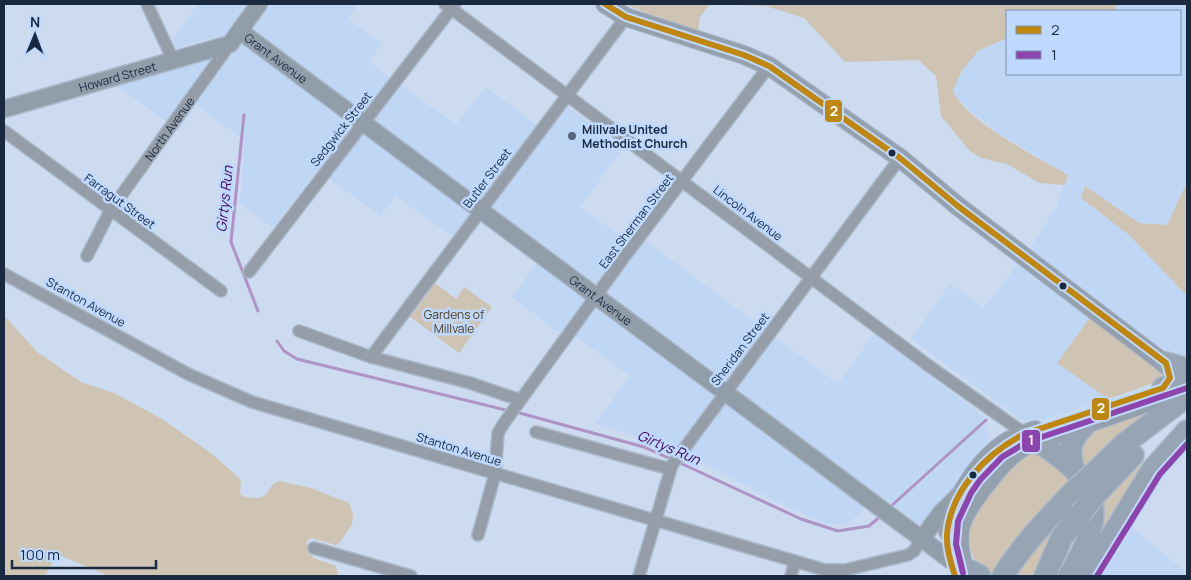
<svg xmlns="http://www.w3.org/2000/svg" width="1191" height="580" viewBox="0 0 1191 580" font-family="Manrope,sans-serif">
	<rect width="100%" height="100%" fill="#ccdbef"/>
	<!-- built -->
	<path fill="#bfd6f5" d="M198,4H251L229,33L175,48L172,40Z
		M271,4H358L348,19L382,44L369,62L456,125L486,87L547,133L568,107L623,148L580,207L628,242L635,233L838,384L874,334L984,417L989,433L988,443L923,524H918L880,495L847,524H826L782,504L665,444L595,424L630,376L567,330L562,335L512,297L537,263L471,213L452,236L396,196L381,216L317,170L273,228L240,204L244,140L196,105L179,130L114,84L237,50Z
		M1117,4H1187V182L1167,225L1139,223L1085,186L1081,198L1129,235L1187,296V365L1169,357L1029,251L1056,207L1067,175L997,132L958,101L953,92L961,72L978,51L1007,38V74H1180V11H1115Z
		M1019,263L1091,316L1057,363L1108,399L1029,425L911,339L950,284L984,308Z
		M1127,524L1187,573V576H1095Z"/>
	<!-- green -->
	<path fill="#cfc4b3" d="M625,4H1117L1115,11H1007V38L978,51L961,72L953,91C967,122 1037,157 1068,175L1065,185L1039,183L1007,164L981,158L969,150L941,116L936,76L918,60L845,62L804,18L766,6L710,4L700,17L698,31L678,26Z
		M1187,182V296L1129,235L1081,198L1085,186L1139,223L1167,225Z
		M435,283L456,299L464,287L492,307L459,353L410,317Z
		M4,315L37,352L81,382L114,393L162,419L212,454L241,480L240,494C245,498 247,497 252,498C273,499 265,486 279,481L311,488L349,503L353,513L352,525C346,531 343,541 336,545L311,538L306,542L313,558L336,566L338,576H109L62,556L54,559L45,576H4Z
		M1091,316L1160,369L1162,374L1159,381L1108,399L1057,363Z
		M1163,402L1082,472L1077,442L1089,432Z
		M1163,445L1086,566L1096,509L1121,482Z
		M1036,446L1075,480L1058,518L1070,515L1035,576C986,576 969,576 968,522L1007,471Z"/>
	<g fill="none" stroke-linecap="round" stroke-linejoin="round">
		<!-- stream -->
		<path stroke="#af92c6" stroke-width="3" d="M244,115L231,242L258,311
			M277,341L284,351L297,359L510,411
			M516,412L644,447L673,460
			M678,462L801,519L838,531L869,526L881,516
			M889,508L986,420"/>
		<!-- street casing -->
		<g stroke="#aab8ca" stroke-width="14">
			<g id="street">
				<path d="M147,4L173,60"/>
				<path d="M445,4L929,366L1028,436"/>
				<path d="M4,131L221,291"/>
				<path id="s1" d="M87,256L110,211L230,44"/>
				<path d="M249,272L455,4"/>
				<path d="M4,274L188,374L252,402L825,570H845L908,555L914,551L921,540"/>
				<path d="M299,331L371,357L470,383L520,400"/>
				<path d="M371,357L626,17"/>
				<path d="M536,432L670,469"/>
				<path d="M478,535L495,474L498,433L504,423L625,256L769,66"/>
				<path d="M314,548L411,576"/>
				<path d="M639,576L672,465L900,158"/>
				<path d="M791,576L795,561"/>
			</g>
		</g>
		<!-- secondary casing -->
		<g stroke="#aab8ca" stroke-width="19">
			<g id="secondary">
				<path id="s2" d="M240,31L950,560"/>
				<path id="s3" d="M4,109L230,44L259,4"/>
				<path d="M921,540L940,514L960,494"/>
			</g>
		</g>
		<!-- primary casing -->
		<g stroke="#aab8ca" stroke-width="20">
			<path id="primary" d="M605,4L626,17L744,55L769,66L900,158L959,207L1173,370C1177,382 1174,390 1164,397L1037,441C1032,443 1027,445 1022,448C1004,459 963,509 960,530C958,545 962,562 966,576
				M948,532C952,500 981,456 1010,440C1018,436 1027,433 1035,430"/>
		</g>
		<!-- highway casing -->
		<g stroke="#aab8ca" stroke-width="24">
			<path id="highway" d="M1166,363L1187,369
				M1163,388L1187,379
				M1037,441C1101,481 1108,512 1069,576
				M1073,467C1068,449 1071,439 1084,426
				M1093,474L1124,444L1187,396
				M1097,493L1133,455
				M964,568L980,576
				M1003,576C1023,544 1049,517 1075,490
				M1045,576L1062,537L1080,514
				M1087,576L1153,469L1187,431"/>
		</g>
		<!-- street -->
		<use href="#street" stroke="#959da8" stroke-width="11"/>
		<!-- secondary -->
		<use href="#secondary" stroke="#929daa" stroke-width="16"/>
		<!-- primary -->
		<use href="#primary" stroke="#95a0af" stroke-width="18"/>
		<!-- highway -->
		<use href="#highway" stroke="#96a4b4" stroke-width="21"/>
		<!-- highway-bridge casing -->
		<g stroke="#aab8ca" stroke-width="24" stroke-linecap="butt">
			<path id="highway-bridge" d="M1075,490L1093,474
				M1080,514L1097,493"/>
		</g>
		<!-- highway-bridge -->
		<use href="#highway-bridge" stroke="#96a4b4" stroke-width="21"/>
		<!-- bus-1 casing -->
		<g stroke="#bed9fd" stroke-width="10">
			<path id="bus-1" d="M605,4L626,17L744,55L769,66L900,158L959,207L1166,363L1170,378L1163,388L1024,434C986,454 951,490 947,534C946,548 951,563 955,576"/>
		</g>
		<!-- bus-2 casing -->
		<g stroke="#bed9fd" stroke-width="10">
			<path id="bus-2" d="M963,573L956,544L958,521L971,493L980,480L1002,457L1027,442L1187,388
				M1097,576L1160,474L1187,444"/>
		</g>
		<!-- bus-1 -->
		<use href="#bus-1" stroke="#bf8710" stroke-width="6"/>
		<!-- bus-2 -->
		<use href="#bus-2" stroke="#8e44ad" stroke-width="6"/>
	</g>
	<!-- markers -->
	<circle fill="#57677d" stroke="#bed9fd" stroke-width="2" cx="572" cy="136" r="5"/>
	<g fill="#182940" stroke="#bed9fd" stroke-width="2">
		<circle cx="892" cy="153" r="4.5"/>
		<circle cx="1063" cy="286" r="4.5"/>
		<circle cx="973" cy="475" r="4.5"/>
	</g>
	<g text-anchor="middle" dominant-baseline="central" stroke-width="5" stroke-linejoin="round" paint-order="stroke">
		<!-- street labels -->
		<g font-size="12" fill="#182940" stroke="#bed9fd">
			<text stroke="none"><textPath href="#s2" startOffset="45">Grant Avenue</textPath></text>
			<text stroke="none"><textPath href="#s3" startOffset="118">Howard Street</textPath></text>
			<text stroke="none"><textPath href="#s1" startOffset="152">North Avenue</textPath></text>
			<text transform="translate(341 129) rotate(-52)">Sedgwick Street</text>
			<text transform="translate(487 178) rotate(-53)">Butler Street</text>
			<text transform="translate(120 201) rotate(36)">Farragut Street</text>
			<text transform="translate(748 213) rotate(37)">Lincoln Avenue</text>
			<text transform="translate(636 221) rotate(-53)">East Sherman Street</text>
			<text stroke="none"><textPath href="#s2" startOffset="450">Grant Avenue</textPath></text>
			<text transform="translate(86 302) rotate(29)">Stanton Avenue</text>
			<text transform="translate(740 349) rotate(-53)">Sheridan Street</text>
			<text transform="translate(459 449) rotate(17)">Stanton Avenue</text>
		</g>
		<!-- poi labels -->
		<g font-size="12" font-weight="bold" fill="#182940" stroke="#bed9fd" text-anchor="start">
			<text x="582" y="129">Millvale United<tspan x="582" dy="14">Methodist Church</tspan></text>
		</g>
		<!-- park labels -->
		<g font-size="12" fill="#503a1a" stroke="#bed9fd">
			<text x="454" y="314">Gardens of<tspan x="454" dy="14">Millvale</tspan></text>
		</g>
		<!-- water labels -->
		<g font-size="14" font-style="italic" fill="#440057" stroke="#bed9fd">
			<text transform="translate(224 199) rotate(-84)">Girtys Run</text>
			<text transform="translate(669 447) rotate(23)">Girtys Run</text>
		</g>
	</g>
	<g stroke="#bed9fd" stroke-width="2">
		<rect x="824" y="99" width="19" height="24" rx="5" fill="#bf8710"/>
		<rect x="1091" y="397" width="19" height="24" rx="5" fill="#bf8710"/>
		<rect x="1021" y="429" width="20" height="24" rx="5" fill="#8e44ad"/>
	</g>
	<g font-size="14" text-anchor="middle" font-weight="bold" fill="#fff">
		<text x="834" y="116">2</text>
		<text x="1101" y="413">2</text>
		<text x="1031" y="445">1</text>
	</g>
	<!-- border -->
	<rect width="1191" height="580" fill="none" stroke="#182940" stroke-width="10"/>
	<!-- legend -->
	<rect x="1006" y="10" width="175" height="65" fill="#bed9fd" stroke="#7c93b1"/>
	<rect x="1016" y="26" width="25" height="8" fill="#bf8710" stroke="#7c93b1"/>
	<text x="1051" y="35" font-size="15" fill="#182940">2</text>
	<rect x="1016" y="51" width="25" height="8" fill="#8e44ad" stroke="#7c93b1"/>
	<text x="1051" y="60" font-size="15" fill="#182940">1</text>
	<!-- north arrow -->
	<g transform="translate(35 35) rotate(1)" stroke="#bed9fd" stroke-width="4" paint-order="stroke">
	<path d="M0-4L9 19L0 12L-9 19Z" fill="#182940"/>
	<text y="-8" font-size="14" font-weight="bold" text-anchor="middle" fill="#182940">N</text>
	</g>
	<!-- scale -->
	<path d="M12 560v8h144v-8" fill="none" stroke="#182940" stroke-width="2.5"/>
	<text x="20" y="560" font-size="15" fill="#182940" stroke="#bed9fd" stroke-width="4" paint-order="stroke">100 m</text>
</svg>
